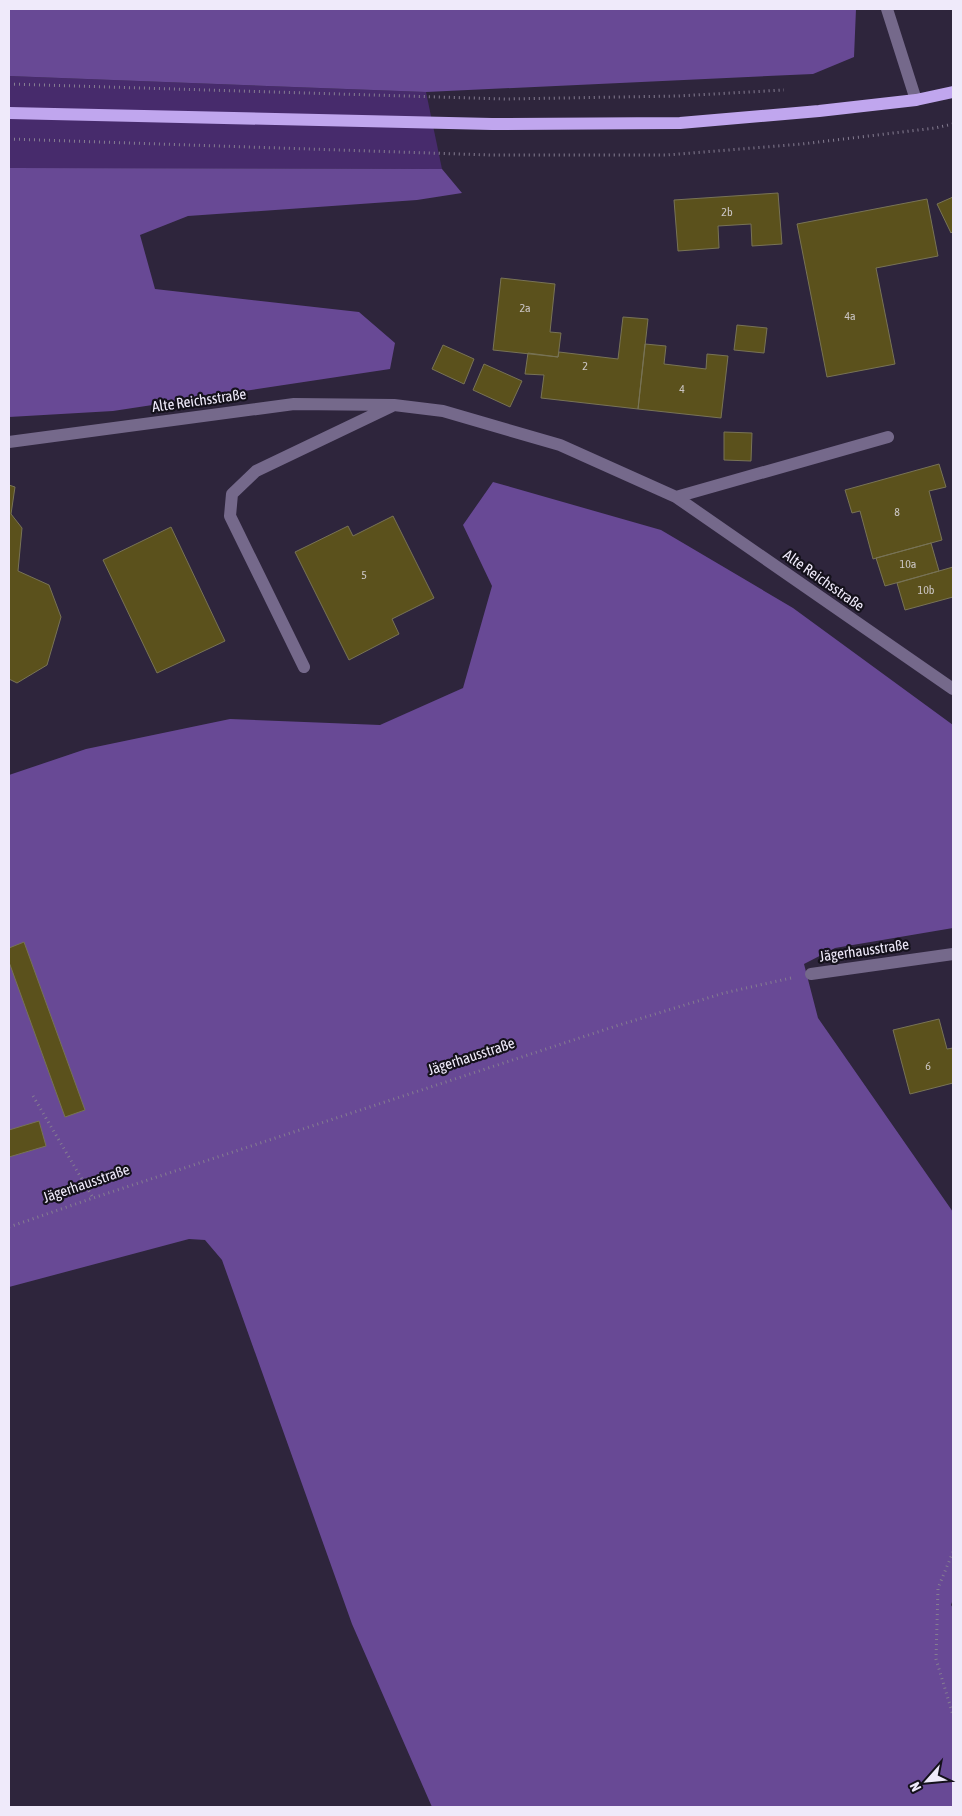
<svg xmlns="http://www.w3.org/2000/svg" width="962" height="1816" viewBox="0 0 962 1816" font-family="'Asap Condensed',sans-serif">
	<rect width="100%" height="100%" fill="#2e253c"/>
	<!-- green -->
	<path fill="#472b6c" d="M9,76L426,92L442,169L9,168Z"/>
	<!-- forest -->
	<path fill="#684995" d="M9,9H856L854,57L813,74L426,92L9,76Z
		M9,168L442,169L462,193L417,200L188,216L140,235L155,289L359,312L395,343L390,369L113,411L9,417Z
		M493,482L661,530L793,608L953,725V928L835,948L804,964L818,1018L953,1212V1599L951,1605L953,1608V1807H432L352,1624L222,1260L205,1240L189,1239L9,1287V775L86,749L230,719L380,725L463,688L492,586L463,525Z"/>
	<!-- building -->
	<path fill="#5b511c" stroke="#787356" d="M778,193L782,244L752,246L751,224L718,226L719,248L678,251L674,200Z
		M953,197V231L951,233L937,204Z
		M927,199L938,256L876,268L895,364L827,377L797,224Z
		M501,278L555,284L550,332L561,333L558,357L493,350Z
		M623,317L648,319L638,409L541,398L544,375L525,374L528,353L558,357L559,352L618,359Z
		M737,325L767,328L764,353L734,350Z
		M645,344L666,346L664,364L706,369L707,354L728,356L721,418L638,409Z
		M443,345L474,359L464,384L432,369Z
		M484,364L522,381L510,407L473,390Z
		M724,432L752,433L751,461L724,460Z
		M939,464L946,487L929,491L942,540L873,559L860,511L852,513L845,490Z
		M9,485L15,487L11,514L22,528L18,571L49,585L61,617L47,665L17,683L9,679Z
		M393,516L434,598L392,619L399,634L349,660L295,552L348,526L353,536Z
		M171,527L225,641L157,673L103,560Z
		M931,543L939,571L885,586L876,558Z
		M953,567V597L905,610L897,583Z
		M24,942L85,1110L65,1117L9,962V948Z
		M939,1019L947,1049L953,1048V1083L910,1094L893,1030Z
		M39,1121L46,1146L9,1157V1130Z"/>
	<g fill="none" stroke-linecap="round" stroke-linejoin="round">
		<!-- path -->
		<path stroke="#857d91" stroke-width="3" stroke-dasharray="1 4" stroke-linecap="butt" d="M9,84L505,99L678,96L784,90
			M9,139L490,155H667L802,144L935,128L953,124
			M33,1096L93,1198
			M9,1227L93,1198L616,1026L724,993L791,978
			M953,1552L938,1588L936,1659L953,1715"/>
		<!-- minor -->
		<path stroke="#75698b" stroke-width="12" d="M887,9L916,100
			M9,442L294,404L394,405L443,411L560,445L676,497L953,689
			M676,497L888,437
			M304,667L230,516L232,494L256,471L392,406
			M811,974L953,954"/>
		<!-- major -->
		<path stroke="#c0a6ee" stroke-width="12" d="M9,113L492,124L680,123L819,111L916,100L953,92"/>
	</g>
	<g text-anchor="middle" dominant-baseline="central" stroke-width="4.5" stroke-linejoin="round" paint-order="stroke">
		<!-- number labels -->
		<g font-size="12" fill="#cac4c2">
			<text x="727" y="212">2b</text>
			<text x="525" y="308">2a</text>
			<text x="850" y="316">4a</text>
			<text x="585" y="366">2</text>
			<text x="682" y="389">4</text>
			<text x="897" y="512">8</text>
			<text x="908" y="564">10a</text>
			<text x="364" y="575">5</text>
			<text x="926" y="590">10b</text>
			<text x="928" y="1066">6</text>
		</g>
		<!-- street labels -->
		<g font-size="15" fill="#efeafa" stroke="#14111b">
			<text transform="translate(199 400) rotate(-8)">Alte Reichsstraße</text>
			<text transform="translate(824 580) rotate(35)">Alte Reichsstraße</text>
			<text transform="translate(864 950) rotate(-8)">Jägerhausstraße</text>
			<text transform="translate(471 1056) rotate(-18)">Jägerhausstraße</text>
			<text transform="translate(86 1183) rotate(-19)">Jägerhausstraße</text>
		</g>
	</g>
	<!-- border -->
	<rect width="962" height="1816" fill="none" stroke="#efeafa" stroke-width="20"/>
	<!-- north arrow -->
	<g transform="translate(927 1781) rotate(243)" stroke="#14111b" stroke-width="4" paint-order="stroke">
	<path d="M0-4L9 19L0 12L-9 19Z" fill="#efeafa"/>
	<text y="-8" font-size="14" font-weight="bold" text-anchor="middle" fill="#efeafa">N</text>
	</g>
</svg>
